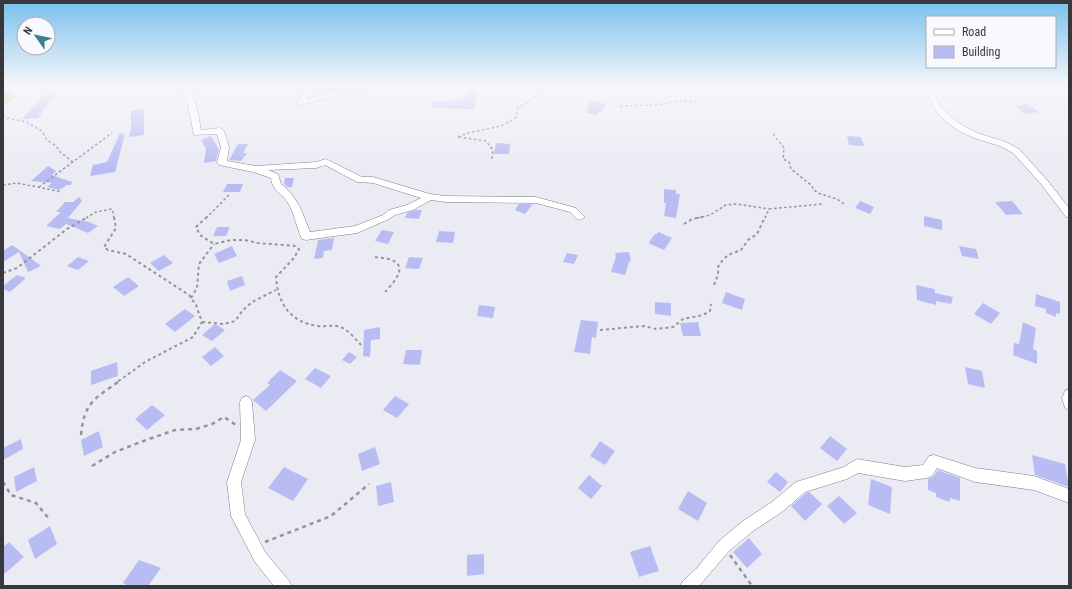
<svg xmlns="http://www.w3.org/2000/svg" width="1072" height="589" viewBox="0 0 1072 589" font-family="'Roboto Condensed',sans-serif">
	<rect width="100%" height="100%" fill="#ebebf4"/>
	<!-- green -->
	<path fill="#b2cf72" d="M3,85H10L7,89L16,97L3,106Z"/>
	<!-- building -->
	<path fill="#b9bcf3" d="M316,85H346V88L321,94Z
		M473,85H479L474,109L432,108V101L463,100Z
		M55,94L38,118L22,119L43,95Z
		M591,101L606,104L602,112L599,111L597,115L587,113L588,110H586Z
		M1028,104L1039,112L1026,114L1015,106Z
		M144,108V135L129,137L131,129V111Z
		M120,133L125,134L115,172L90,176L93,165L107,162Z
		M211,136L219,149L216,161L204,163L206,149L201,140Z
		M847,136L861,137L864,146L849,145Z
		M496,143L510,144L509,154H494Z
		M238,144H248L243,153H247L241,161L229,160Z
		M48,166L56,171L52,175L72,182L71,185H67L59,190L47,187L52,183L31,181Z
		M285,178H294L292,187H287L284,184Z
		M227,184H243L240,192H223Z
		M664,189L676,190V194H680L676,218L664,216L666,203H664Z
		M79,197L82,201L68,218L89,222L98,226L88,233L66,224L60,229L46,226L61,212H56L65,202H73Z
		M860,201L874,207L870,214L855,208Z
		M1012,201L1023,214L1006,215L995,202Z
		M519,204H531L532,205L525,214L515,210Z
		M416,210H422L419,219L405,218L407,213Z
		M924,216L942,220V230L924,226Z
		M217,227H230L226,236H213Z
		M382,230L394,232L388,244L375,241Z
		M439,231L455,232L453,243L436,242Z
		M658,232L672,238L664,250L650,244L649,242L655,234H657Z
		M334,238L332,250L324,251L323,258L314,259L318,240Z
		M12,245L18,249L41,266L28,272L19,252L3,262V251Z
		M232,246L237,256L219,263L214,254Z
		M959,246L976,249L979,259L962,256Z
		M629,252L631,261L629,262L625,275L611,272L616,256L615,253Z
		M567,253L578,255L574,264L563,262Z
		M164,255L173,263L159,271L150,263Z
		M78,257L89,261L78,270L67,266Z
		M409,257L423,258L419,269L405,268Z
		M17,275L26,278L10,292L3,289V286Z
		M242,276L245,285L230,291L227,281Z
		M128,277L139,286L124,296L113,287Z
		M916,285L935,289V293L953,297L951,304L936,301V305L917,300Z
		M726,292L745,299L742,310L722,303Z
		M1036,294L1060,302V314L1056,313V317L1046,313V309L1035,306Z
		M655,302L671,303V316L655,314Z
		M983,303L1000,313L991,324L974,314Z
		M479,305L495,307L493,318L477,316Z
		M185,309L195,316L175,332L165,324Z
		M581,320L598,322L596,338L592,337L590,354L574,352Z
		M698,322L701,336H683L680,323Z
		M1023,322L1036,328L1033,349L1037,351V364L1013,355L1014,343L1019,344Z
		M215,324L225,330L212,341L202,335Z
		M380,327V339L371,340L370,357L363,356L364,330Z
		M215,347L224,356L211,366L202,357Z
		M406,350H422L420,365L403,364Z
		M349,352L357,357L350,364L342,360Z
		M117,362L118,376L91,385V371Z
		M965,367L982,371L985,388L968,384Z
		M315,368L331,376L321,388L305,379Z
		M280,370L297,381L266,411L253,400L270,385L267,383Z
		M395,396L409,404L397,418L383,410Z
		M152,405L165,415L147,430L135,419Z
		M99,431L103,447L84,456L81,440Z
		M830,436L847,449L837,461L820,448Z
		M21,439L23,449L3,460V448Z
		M600,441L615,451L605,465L590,456Z
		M375,447L380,464L362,471L358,454Z
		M1032,455L1065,464L1069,487L1035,475Z
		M34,467L37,481L16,492L14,477Z
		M284,467L308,479L293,501L268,488Z
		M938,470L960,478V501L950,498V502L936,497V493L928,490V479L933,477Z
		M776,472L788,482L780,492L767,482Z
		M589,475L602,486L591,499L578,488Z
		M871,479L892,487L890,514L868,505Z
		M391,482L394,502L378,506L376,486Z
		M688,491L707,503L698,521L678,509Z
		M809,492L822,504L805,521L791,506L806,493Z
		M839,496L857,513L844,524L827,506Z
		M50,526L57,544L35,559L28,540Z
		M749,538L762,554L747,568L733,552Z
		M9,542L24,557L3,575V547Z
		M650,546L659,571L639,577L630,552Z
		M484,554V574L467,576V555Z
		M139,560L161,568L148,586H129L123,583Z"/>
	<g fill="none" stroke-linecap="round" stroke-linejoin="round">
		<!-- minor casing -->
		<g stroke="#7d7e86" stroke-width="1">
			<path id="minor" d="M178,85H186C197,99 198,114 201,130L220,128L224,131L229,147L227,161L256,166L316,162L326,159L362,177H373L430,194L445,196L536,197L576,208L585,217L580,220L577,219L570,212L536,203L445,202L431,200L413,210L395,215L389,219L357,233L306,240L302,239C296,227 295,214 288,203C282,192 272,191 271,178L253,172L219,165L217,163L221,147L217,134L194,135L187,101ZM325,165L357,182L373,183L421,198L407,205L389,210L383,215L355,226L310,232L300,207L291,193L281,184L278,174L268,170L316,168Z
				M307,85H315L307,99L364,85H379L301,105H298L297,103Z
				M912,85H922L934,93L942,108L951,117L965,127L980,134L1006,142L1019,149L1047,180L1069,208V218L1066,217L1041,184L1013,153L1000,146L974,138L959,131L945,121L936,111L928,96Z
				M1069,389V410L1065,408L1062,398L1065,391Z
				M246,396L250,398L252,402L255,440L241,482L245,514L265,552L289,581L292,586H274L255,562L231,516L227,482L241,440L240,402L242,398Z
				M934,455L975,468L1034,476L1069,489V503L1034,490L975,482L937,468L932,476L927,478L905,481L858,473L847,479L805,492L782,512L753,531L729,551L699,586H680L683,581L697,568L719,541L743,521L772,502L796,482L844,467L857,459L905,467L923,465L929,456Z"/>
		</g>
		<!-- path-far2 -->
		<path stroke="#94949b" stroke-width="1.5" stroke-dasharray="2.5 2.5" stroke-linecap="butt" d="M684,101L690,99
			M620,106L656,105L677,101L699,102
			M3,115L7,118L26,122L42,131L47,140L56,146L60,152L73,162
			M773,134L784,148L783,159L789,162L791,169L811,185L814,190L818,193L837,199L844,204
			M458,137C477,127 501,132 517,116V109L541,93L547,85
			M459,137L486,141L493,150L492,159
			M3,185L17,183L62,192
			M39,187L112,133
			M86,218L96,212L112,209L114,218
			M206,218L229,195
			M697,218L710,215L726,205L737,204L769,209
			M765,218L769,209L822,204"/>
		<!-- path-far1 -->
		<path stroke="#94949b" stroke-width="2" stroke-dasharray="3 3" stroke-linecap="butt" d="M114,217L116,228L104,247L108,250L126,254L189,295L196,305L202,322L193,337L145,362L116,383
			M207,217L196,227L200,235L214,244L231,240H245L258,243L295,246L299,249L294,258L276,277C278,304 290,322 318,326C325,327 333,324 340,327C349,330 355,339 361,345
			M684,224L692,219L703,217
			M375,257C380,258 389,258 394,261C408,269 391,285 385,292
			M3,273L17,268L67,229L88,217
			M714,285L718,275V267L722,261L728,255L741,250L748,240L757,234L765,217
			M191,298L197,288L199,264L214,244
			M202,322L224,324L235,321L243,310L252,302L276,290
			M600,330L644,326L656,329L673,327L683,319L703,315L710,311L711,304"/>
		<!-- path -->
		<path stroke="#94949b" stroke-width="2.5" stroke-dasharray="4 4" stroke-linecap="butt" d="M81,435C84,403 94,399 118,382
			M92,466L115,452L146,440L175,430L196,429L212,424L224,417L236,425
			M3,482L11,495L36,503L50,520
			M265,542L331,516L369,484
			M730,555L752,586"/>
		<!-- minor -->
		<use href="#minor" fill="#fff" fill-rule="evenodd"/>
	</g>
	<!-- sky -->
	<linearGradient id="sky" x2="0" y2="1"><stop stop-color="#78c0ed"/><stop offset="0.51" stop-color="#f6f6fa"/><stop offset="1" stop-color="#f6f6fa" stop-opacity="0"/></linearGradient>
	<rect width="1072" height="168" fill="url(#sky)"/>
	<!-- border -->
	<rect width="1072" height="589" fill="none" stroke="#38383c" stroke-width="8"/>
	<!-- legend -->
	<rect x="926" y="16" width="130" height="52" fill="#f8f9fe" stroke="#abacb0"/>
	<rect x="934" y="29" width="20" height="6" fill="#ffffff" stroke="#abacb0"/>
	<text x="962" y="36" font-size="12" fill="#38383c">Road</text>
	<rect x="934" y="46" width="20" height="12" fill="#b9bcf3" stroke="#abacb0"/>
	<text x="962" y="56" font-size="12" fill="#38383c">Building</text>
	<!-- north arrow -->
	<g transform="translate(36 36) rotate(303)"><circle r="19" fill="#f8f9fe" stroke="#abacb0"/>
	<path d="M0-3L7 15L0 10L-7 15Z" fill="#3a818b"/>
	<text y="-6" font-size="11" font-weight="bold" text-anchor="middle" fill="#38383c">N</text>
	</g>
</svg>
